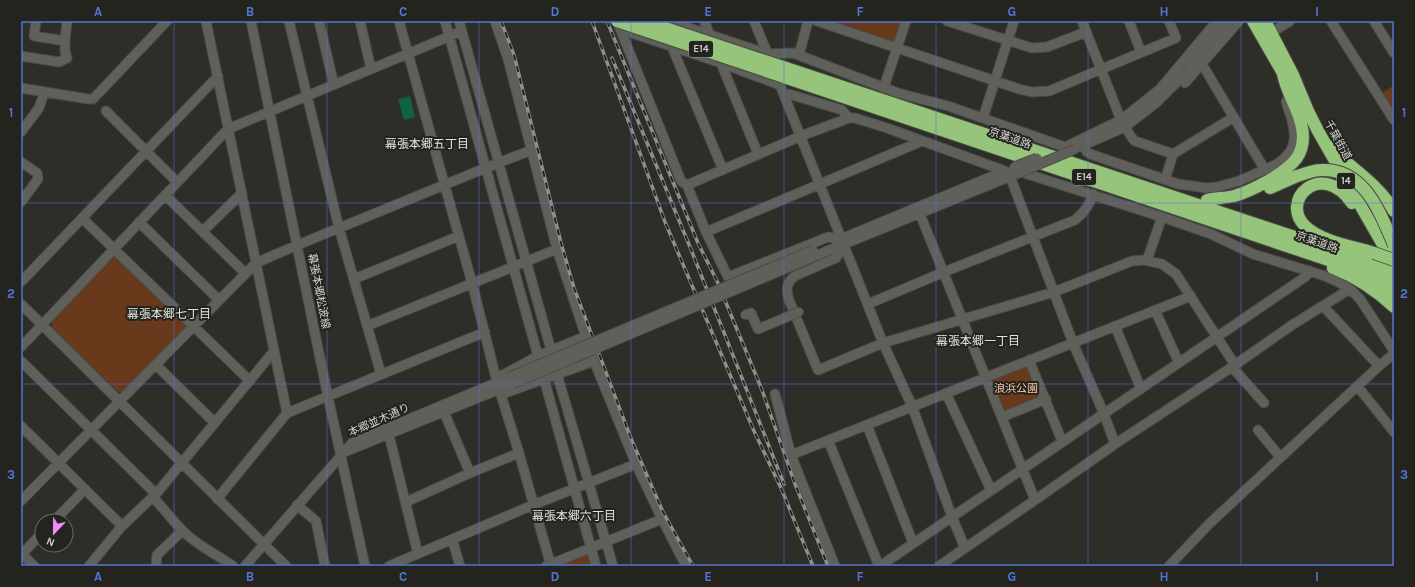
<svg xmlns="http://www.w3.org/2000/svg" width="1415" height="587" viewBox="0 0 1415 587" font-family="Karla,'Noto Sans JP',sans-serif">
	<rect width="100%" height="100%" fill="#2e2e29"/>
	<!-- green -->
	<path fill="#69391c" d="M824,21H901L895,41L891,43Z
		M1394,85V115L1381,94Z
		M114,257H118L186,324V328L123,392H118L52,327V321Z
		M1025,364L1029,366L1041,394L1040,399L1007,413L1002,411L991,382L992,378Z
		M586,553L591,554L594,566H555Z"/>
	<!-- water -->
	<path fill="#136143" d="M410,96L415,117L404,120L398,99Z"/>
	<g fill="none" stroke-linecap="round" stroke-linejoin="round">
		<!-- minor casing -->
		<g stroke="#4a4a47" stroke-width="11">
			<path id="minor" d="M36,21L34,36L65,41L67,21
				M206,21L287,413
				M251,21L328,397L365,566
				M289,21L339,228L381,374
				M319,21L334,85
				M360,21L371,69
				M399,21L472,283L497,382L519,453L551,566
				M445,21L538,356
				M459,21L551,350
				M495,21L508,59L557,249L594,361L636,464L662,519L686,566
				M617,21L681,181L687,185L706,232L728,277L828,237L841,239
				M668,21L768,54L793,53L898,93L948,106L1065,147L1121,120L1160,89L1217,21
				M704,21L710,35
				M754,21L769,57
				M817,21L1019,89L1032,92L1049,91L1176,38L1169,21
				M947,21L1032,48L1047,47L1086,32
				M1082,21L1121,120L1132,138L1135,141L1173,154
				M1129,21L1141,52
				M1331,21L1394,120
				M1374,21L1394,53
				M620,29L721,63L780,85
				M1271,33L1290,21
				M672,47L723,170
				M799,55L808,21
				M21,56L59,62L67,58L65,51V41
				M721,63L758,154
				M1202,64L1265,170
				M774,70L883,343L912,406L952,517L965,548
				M1185,83L1239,21
				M884,87L906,21
				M21,88L88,99H93L167,21
				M785,96L789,94L842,110L849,118
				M106,111L177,182
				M983,118L1014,21
				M21,132L39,108L44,93
				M1083,145L1087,152L1090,154L1178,184L1206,188L1217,187L1239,181L1275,165C1303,149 1295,127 1286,102L1290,94
				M1079,147L1125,127L1156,103L1185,74L1228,21
				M21,162L37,173L38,179L21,202
				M1165,180L1173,154L1234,117
				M687,185L801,136L849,118H855L887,128L1005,171L1010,176L1073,343L1104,414L1115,444
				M165,195L245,273
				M920,214L1035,500
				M82,218L250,381
				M139,222L219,300
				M203,231L242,193
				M706,232L922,141
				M836,241L1000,173
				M844,245L836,258L795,276C786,282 786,290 789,300L818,370L883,343L1054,292L1132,261L1144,260L1162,264L1176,274L1235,365
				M827,251L1021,172L1162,217
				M1147,260L1162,217L1211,234L1253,254L1325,276L1340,283L1350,289L1360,299L1394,351
				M354,279L459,236
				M21,282L218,76
				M21,304L286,566
				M868,304L944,272L1075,220C1085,212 1089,205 1093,194
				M1323,306L1379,366
				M1155,310L1179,363
				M367,326L557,249
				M1115,326L1141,389
				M21,347L228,129L462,31
				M1029,360L1062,441
				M21,361L156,494
				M156,365L215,423
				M1232,367L1264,403
				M557,374L613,566
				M501,376L538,356L586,336
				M544,379L596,566
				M1358,387L1394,432
				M504,392L505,393L594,361
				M946,393L991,490
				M775,394L791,455L835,566
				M444,412L470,473
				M1002,417L1046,399
				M867,425L913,543
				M21,426L122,526
				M1258,430L1280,457
				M389,435L418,554
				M828,440L879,566
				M342,453L512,384
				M791,455L1191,296
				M153,497C163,508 172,520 182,530C196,545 216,554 233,566
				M217,499L287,413L485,332
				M21,501L256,263C305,241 355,222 405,201C447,184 489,166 532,150
				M406,502L470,473L519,453
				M297,505L316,521L325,566
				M54,521L85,489
				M452,539L460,566
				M21,553L34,566
				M22,554L42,533
				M89,566L122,526L156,494L274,351
				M156,566L157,555L182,531
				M245,566L352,443L510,377
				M389,566L533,505L636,464
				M546,566L662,519
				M880,566L1305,277L1310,271
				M939,566L1035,500L1115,444L1232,367L1292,325L1350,289
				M1169,566L1210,523L1379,366L1390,357L1394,355"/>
		</g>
		<!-- highway casing -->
		<g stroke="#4a4a47" stroke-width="14">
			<path id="highway" d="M1253,21L1287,80
				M1265,21L1293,75L1308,111L1318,131L1394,264
				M783,67L1394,270
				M784,77L1394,282
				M1332,147L1337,154C1357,172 1380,187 1394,211
				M1270,188L1297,176
				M1207,200C1216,198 1225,198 1234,196C1246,193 1257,187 1268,181C1292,167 1309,154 1301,123C1297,106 1286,91 1283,74
				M1352,203C1322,159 1279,200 1305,226C1322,242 1352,246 1374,253
				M1333,268C1356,277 1376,290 1394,307
				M1371,284L1394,291"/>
		</g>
		<!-- minor -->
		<use href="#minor" stroke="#60605a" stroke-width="9"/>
		<!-- highway -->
		<use href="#highway" stroke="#97c47b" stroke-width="12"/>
		<!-- rail casing -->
		<g stroke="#8e8e8b" stroke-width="3.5">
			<path id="rail" d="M501,21L514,55L561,243L574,288L632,441L663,512L693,566
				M592,21L665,222L754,431L781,488L813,566
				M607,21L698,243L717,281L762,390L795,484L828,566
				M612,58L690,247L784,484"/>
		</g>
		<!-- rail -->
		<use href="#rail" stroke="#24241f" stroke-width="2" stroke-dasharray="6" stroke-linecap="butt"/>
		<!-- minor-bridge casing -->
		<g stroke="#4a4a47" stroke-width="11" stroke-linecap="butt">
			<path id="minor-bridge" d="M1014,167L1037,158
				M1021,172L1075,149
				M745,315L751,313L758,329L799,312
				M510,377L813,250
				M512,384L827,251"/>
		</g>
		<!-- highway-bridge casing -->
		<g stroke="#4a4a47" stroke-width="14" stroke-linecap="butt">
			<path id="highway-bridge" d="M617,21L784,77
				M644,21L783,67
				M1297,176C1305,174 1313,170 1321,170C1365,168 1380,213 1394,245
				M1374,253L1394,260"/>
		</g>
		<!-- minor-bridge -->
		<use href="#minor-bridge" stroke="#60605a" stroke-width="9"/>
		<!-- highway-bridge -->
		<use href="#highway-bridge" stroke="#97c47b" stroke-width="12"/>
	</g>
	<!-- grid -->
	<path fill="none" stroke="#5375d5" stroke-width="1" stroke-opacity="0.55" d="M174,21V566M327,21V566M479,21V566M631,21V566M784,21V566M936,21V566M1088,21V566M1241,21V566M21,203H1394M21,384H1394"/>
	<g text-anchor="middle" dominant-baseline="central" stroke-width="4" stroke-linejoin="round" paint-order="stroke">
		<!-- shield labels -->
		<g fill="#24241f" stroke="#9d9d9a" stroke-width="1">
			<rect x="689" y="41" width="24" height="16" rx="3"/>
			<rect x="1072" y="169" width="24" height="16" rx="3"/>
			<rect x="1337" y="173" width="18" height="16" rx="3"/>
		</g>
		<g font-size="10" font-weight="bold" fill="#d1d1ce">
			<text x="701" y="49">E14</text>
			<text x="1084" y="177">E14</text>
			<text x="1346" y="181">14</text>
		</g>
		<!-- street labels -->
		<g font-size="11" fill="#d1d1ce" stroke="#24241f">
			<text transform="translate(1010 138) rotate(19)">京葉道路</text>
			<text transform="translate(1338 140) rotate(61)">千葉街道</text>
			<text transform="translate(1317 242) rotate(19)">京葉道路</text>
			<text transform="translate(319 291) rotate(79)">幕張本郷松波線</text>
			<text transform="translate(379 420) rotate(-24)">本郷並木通り</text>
		</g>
		<!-- park labels -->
		<g font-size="11" fill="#f8c5a8" stroke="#24241f">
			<text x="1016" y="388">浪浜公園</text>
		</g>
		<!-- neighbourhood labels -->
		<g font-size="12" fill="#e3e3dd" stroke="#24241f">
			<text x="427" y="144">幕張本郷五丁目</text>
			<text x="169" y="314">幕張本郷七丁目</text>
			<text x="978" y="341">幕張本郷一丁目</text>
			<text x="574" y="516">幕張本郷六丁目</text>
		</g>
	</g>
	<!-- border -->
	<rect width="1415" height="587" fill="none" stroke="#24241f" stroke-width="44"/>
	<!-- north arrow -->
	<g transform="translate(54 533) rotate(202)"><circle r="19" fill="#24241f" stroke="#696965"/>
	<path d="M0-3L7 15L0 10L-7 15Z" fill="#f18af4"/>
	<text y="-6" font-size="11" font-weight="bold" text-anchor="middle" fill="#d1d1ce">N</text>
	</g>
	<rect x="22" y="22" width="1371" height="543" fill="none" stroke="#5375d5" stroke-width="1.5"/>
	<g font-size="13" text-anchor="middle" font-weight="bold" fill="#5375d5">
		<text x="98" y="16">A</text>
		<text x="250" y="16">B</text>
		<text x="403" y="16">C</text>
		<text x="555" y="16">D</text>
		<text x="708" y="16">E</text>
		<text x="860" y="16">F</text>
		<text x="1012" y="16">G</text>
		<text x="1164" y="16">H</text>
		<text x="1317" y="16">I</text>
		<text x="11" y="117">1</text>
		<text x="1404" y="117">1</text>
		<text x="11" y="298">2</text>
		<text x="1404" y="298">2</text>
		<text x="11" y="479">3</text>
		<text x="1404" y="479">3</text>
		<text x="98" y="581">A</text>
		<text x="250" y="581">B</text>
		<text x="403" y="581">C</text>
		<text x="555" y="581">D</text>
		<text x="708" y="581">E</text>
		<text x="860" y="581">F</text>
		<text x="1012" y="581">G</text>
		<text x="1164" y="581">H</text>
		<text x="1317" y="581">I</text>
	</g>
</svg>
